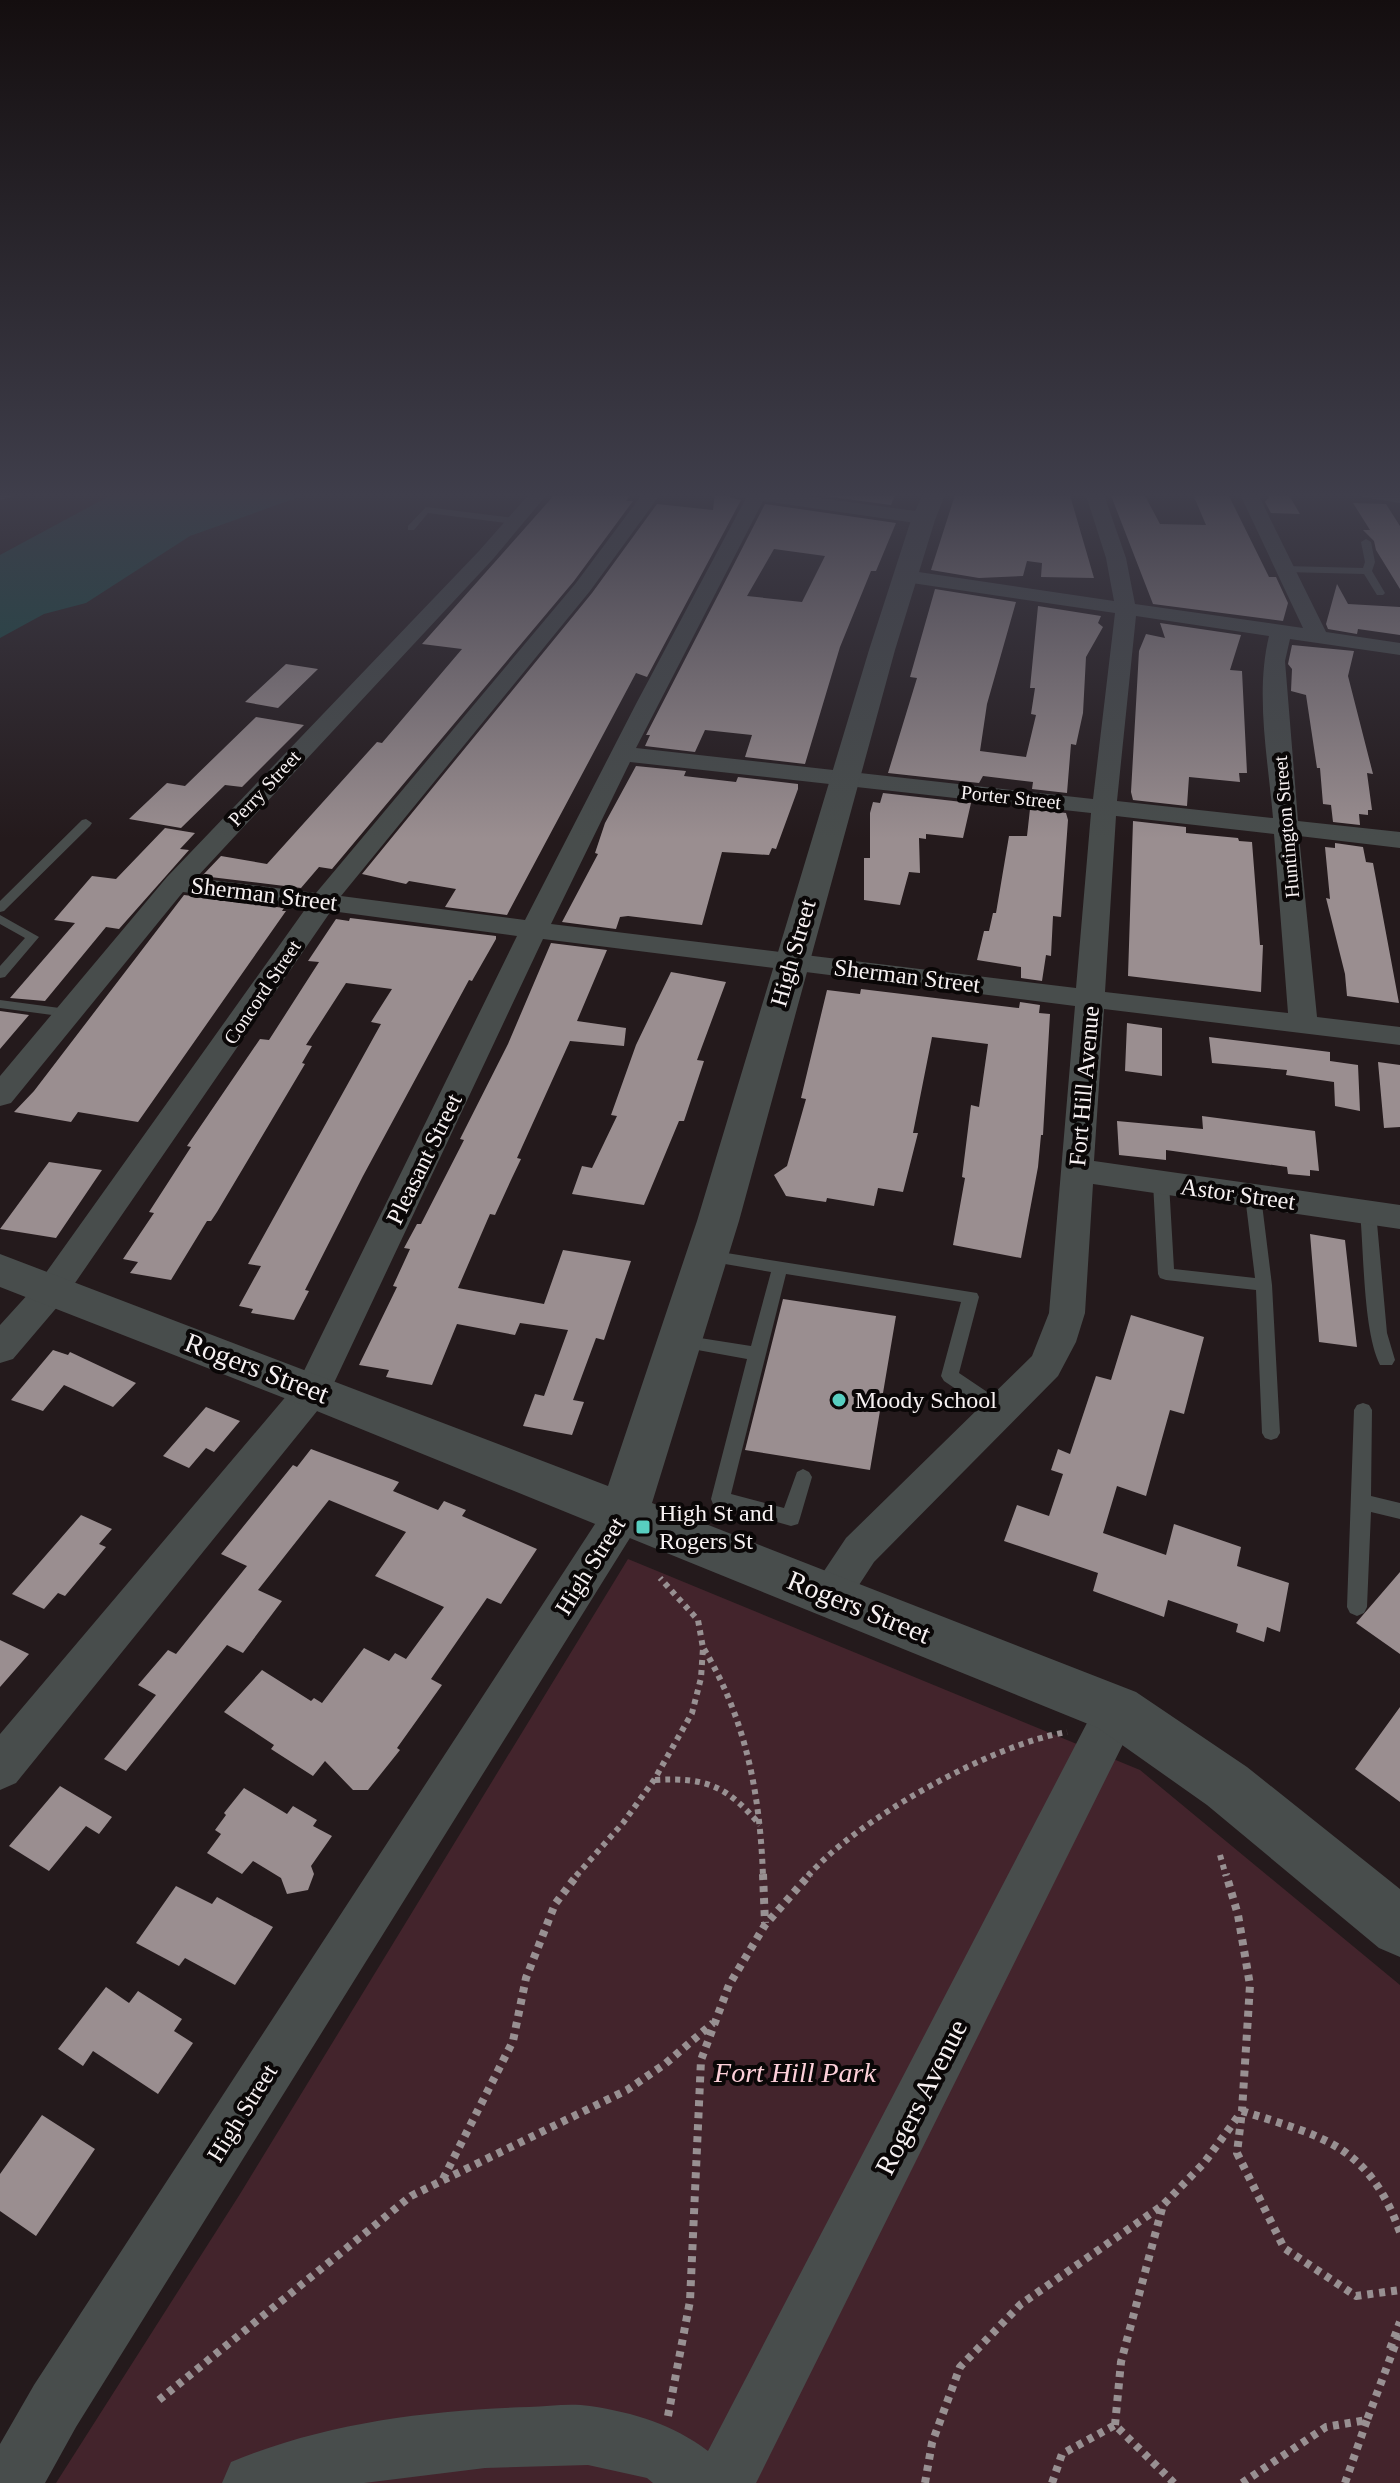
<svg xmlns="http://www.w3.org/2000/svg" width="1400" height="2483" viewBox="0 0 1400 2483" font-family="'Times New Roman',serif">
	<rect width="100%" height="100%" fill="#241a1c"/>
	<!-- green -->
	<path fill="#43242c" d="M628,1559L1140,1770L1400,1985V2483H56L240,2194Z"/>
	<!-- water -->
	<path fill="#154b45" d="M123,492H313L190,536L86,603L44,614L0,638V555L102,500Z"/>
	<!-- building -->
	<path fill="#9a8e90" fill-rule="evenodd" d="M557,492H633L626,501H633L574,581L332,869L319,867L301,888L202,876L221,856L267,864L377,742L382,743L462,649L422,644Z
		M715,492H727L731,498L741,500L647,677L636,673L507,915L445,907L456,889L409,881L406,884L362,874L592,593L657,504L713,510Z
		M795,492H896L891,505Z
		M956,492L1032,496L1031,492H1069L1094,578L1041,577L1042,563L1027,561L1023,576L979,578L931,570Z
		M1192,492H1227L1269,577H1276L1288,603L1283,621L1153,604L1110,493L1144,494L1160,524L1206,525Z
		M1273,492H1287L1300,514L1271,513L1265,502Z
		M1353,503L1386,504L1400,526V589L1376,550L1374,541L1363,530H1370Z
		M765,504L896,523L876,571H871L840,647L805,764L745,757L752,735L705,730L695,752L645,746L650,735H646ZM774,549L825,556L802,602L747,596Z
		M1337,584L1348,604L1400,607V635L1358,629L1357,634L1328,629L1326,624Z
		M935,589L1016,602L987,704L980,751L1026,757L1036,715L1031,714L1035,688H1030L1038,606L1101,616L1098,623L1103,627L1086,657L1083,713L1076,745L1071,744L1067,793L1032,789L1033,782L983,776L979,783L888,773L917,678L910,677Z
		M1160,623L1241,635L1230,670L1242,671L1247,773H1239L1240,782L1189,777L1187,806L1133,800L1131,792L1139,651L1146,634L1165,638Z
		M1292,645L1354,651L1348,676L1373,774L1367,773L1372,810H1368V815L1359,814L1360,825L1333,822L1331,805L1323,804L1320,768H1317L1306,695L1291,691L1292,669L1288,664Z
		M286,664L318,669L278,708L245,702Z
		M256,717L304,725L242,787L225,785L181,828L129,819L167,783L185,786Z
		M636,766L686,771L684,776L736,782L738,777L798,784V789L776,849L772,848L769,855L722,852L702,925L628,916L620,917L616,929L562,922L598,854L595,853L605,823Z
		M883,793L971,803L963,838L926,834V839L919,838L920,873L909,872L900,905L864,900V858H870V813L873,802L880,803Z
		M1030,809L1066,813L1068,820L1061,917L1053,916L1051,956L1046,955L1042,981L1021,978V967L977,960L984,931H989L993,913H996L1009,836H1027Z
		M1133,821L1186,827V833L1238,838L1239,841L1252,842L1260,945H1263L1261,992L1128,976Z
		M165,828L195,833L180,849L189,850L119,929L106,927L45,1001L10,998L75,923L54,920L92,876L116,879Z
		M1335,843L1363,847L1366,862L1373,863L1399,1003L1347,996L1345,974L1326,898L1330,899L1325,847L1335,848Z
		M184,895L284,908L282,911H286L138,1122L78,1112L71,1122L14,1112L34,1091Z
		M350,918L496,936V939L472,981L469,980L363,1176L305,1290L309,1291L294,1320L251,1313L253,1309L239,1306L261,1266L248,1264L381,1024L371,1022L392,989L346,983L306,1045L312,1046L302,1063L305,1064L217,1212L211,1221H207L171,1280L130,1273L138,1262L123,1259L154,1213L149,1212L191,1147L187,1146L260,1039L269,1040L319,962L308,961L336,919L349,921Z
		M551,943L607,950L577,1021L626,1028L624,1046L570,1041L517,1158L521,1159L511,1180L495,1215L490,1214L458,1288L544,1304L563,1250L631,1261L604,1340L596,1338L573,1400L584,1402L572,1435L523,1426L535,1394L544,1396L568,1330L520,1323L515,1335L457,1324L432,1385L386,1377L389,1370L359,1365L397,1287L393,1286L410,1249L404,1248L417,1224H421L464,1140L460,1139L508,1044Z
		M671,972L726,982L697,1060L704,1061L684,1121H679L644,1205L572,1194L582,1166L592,1168L617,1116L611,1115L636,1045Z
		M861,989L1019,1008L1020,1002L1040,1005L1039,1013L1050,1014L1043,1135H1041L1038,1167L1021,1258L953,1245L965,1178L962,1177L971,1105L979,1107L988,1044L932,1037L913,1133H918L903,1192L878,1188L874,1206L827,1198L826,1202L786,1196L774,1175L787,1166L806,1099L801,1098L827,990L860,994Z
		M0,1011L29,1015L0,1049Z
		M1127,1023L1162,1028V1076L1125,1071Z
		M1209,1037L1330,1052V1061L1358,1065L1360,1111L1335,1106L1334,1082L1286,1075L1287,1070L1212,1063Z
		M1378,1062L1400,1065V1127L1384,1128Z
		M1202,1116L1315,1131L1319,1171L1310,1170V1176L1288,1174L1287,1167L1166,1150V1160L1119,1155L1117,1121L1203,1129Z
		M49,1162L102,1170L56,1238L0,1229Z
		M1310,1234L1345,1240L1357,1347L1319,1342Z
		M783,1299L896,1316L870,1470L745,1450Z
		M1131,1315L1204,1337L1184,1414L1170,1410L1146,1496L1117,1486L1103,1533L1166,1555L1174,1524L1241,1547L1237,1566L1289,1583L1280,1632L1267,1627L1264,1642L1236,1632L1238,1624L1168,1600L1164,1617L1093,1591L1098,1573L1004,1541L1017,1505L1049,1516L1063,1474L1051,1470L1058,1449L1070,1454L1096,1376L1111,1380Z
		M53,1350L68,1355L70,1352L136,1383L113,1407L64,1385L43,1411L11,1400Z
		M206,1407L240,1421L214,1452L206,1448L189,1468L163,1456Z
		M311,1449L399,1482L393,1491L438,1510L444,1501L466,1510L462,1516L537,1549L501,1604L487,1598L431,1679L442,1685L397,1748L400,1750L368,1790H353L325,1761L313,1776L271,1749L274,1745L224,1712L262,1670L311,1701L314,1698L322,1703L364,1648L389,1661L395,1653L406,1659L444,1607L375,1576L406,1532L329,1500L258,1590L282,1601L243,1653L227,1645L126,1771L104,1759L156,1695L138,1685L168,1650L176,1654L247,1566L221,1554L293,1465L297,1467Z
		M81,1515L112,1529L99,1544L106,1547L65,1596L58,1593L44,1609L12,1594Z
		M1400,1572V1654L1356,1623Z
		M0,1640L29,1654L0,1687Z
		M1400,1707V1802L1355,1769Z
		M60,1786L112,1817L99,1834L86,1826L49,1871L9,1846Z
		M244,1788L287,1814L293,1806L317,1820L313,1826L332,1836L311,1866L314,1874L308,1890L287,1894L281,1878L253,1861L242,1874L207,1853L221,1834L215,1830L226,1815L224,1813Z
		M176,1886L212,1904L217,1897L273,1927L235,1985L185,1958L179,1966L136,1943Z
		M106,1987L129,2003L138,1991L182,2019L174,2031L193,2043L158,2094L93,2051L83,2066L58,2049Z
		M42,2115L95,2149L36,2236L0,2211V2174Z"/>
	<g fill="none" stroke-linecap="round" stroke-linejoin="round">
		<!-- path-far1 -->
		<path stroke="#989092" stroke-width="6" stroke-dasharray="5 5" stroke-linecap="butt" d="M704,1649C746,1720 760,1794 763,1876
			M655,1780C706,1777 727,1786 760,1825
			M1220,1855L1226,1876
			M576,1876L623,1823L654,1780L692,1713L701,1678L703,1648L698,1620L660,1578
			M808,1876C857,1819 993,1744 1067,1732"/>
		<!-- path -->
		<path stroke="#989092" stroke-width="8" stroke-dasharray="6 6" stroke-linecap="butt" d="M763,1874L765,1923
			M443,2179L513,2041L526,1978L555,1904L578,1874
			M1400,2232C1368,2145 1324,2137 1242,2111L1237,2153L1284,2248L1356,2296L1400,2290
			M1390,2349L1400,2322
			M159,2400L411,2196L627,2090L665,2064L713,2023
			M668,2416L690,2301L701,2060L729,1985L765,1925L810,1874
			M1115,2425L1121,2362L1163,2205
			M925,2483L932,2443L960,2367L1021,2304L1163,2205L1204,2163L1242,2111L1250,1985L1238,1915L1226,1874
			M1052,2483L1062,2454L1115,2425L1174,2483
			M1242,2483L1326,2427L1367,2420L1400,2332
			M1345,2483L1367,2420"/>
		<!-- service -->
		<path fill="#484d4c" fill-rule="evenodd" d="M426,507L514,518L518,521L514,524L428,513L414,530H408V526Z
			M1366,539L1371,542L1375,562L1372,571L1385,593L1383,595H1377L1364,574L1285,572L1280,569L1285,566L1363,568L1365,562L1361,542Z
			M86,819L92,823L90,826L4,911L0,912V901L82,820Z
			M0,915L39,937L5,977L0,978V966L25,938L0,924Z
			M0,1000L67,1009L74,1013L67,1017L0,1008Z
			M1161,1178L1169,1183L1174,1269L1255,1278L1245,1196L1253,1191L1261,1196L1272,1285L1280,1433L1277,1438L1271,1440L1265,1438L1262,1433L1256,1290L1166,1280L1160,1278L1158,1274L1153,1183Z
			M1368,1206L1376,1212L1387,1333L1395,1360L1392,1365H1380C1363,1331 1364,1252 1360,1212Z
			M708,1250L977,1293L979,1297L959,1373L1008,1406L1011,1411L1008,1416L1002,1418L996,1416L944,1381L941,1376L961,1302L786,1274L731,1494L784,1508L797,1472L803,1469L809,1472L812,1477L800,1518L798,1524L791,1526L713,1504L711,1499L747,1359L681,1347L675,1346L673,1341L675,1336L681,1335L751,1346L771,1272L702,1260L700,1256L702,1252Z
			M1363,1403L1369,1405L1372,1410L1371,1496L1400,1503V1519L1371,1512L1367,1607L1364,1613L1357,1616L1350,1613L1347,1607L1354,1410L1357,1405Z"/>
		<!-- minor -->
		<path fill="#484d4c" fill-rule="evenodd" d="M531,492H549L493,559L196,878L316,893L576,583L644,492H662L590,591L341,896L525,920L637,702L746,498L733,496L730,492H775L923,512L932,518L923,524L763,501L636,748L1093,799L1115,613L905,582L895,576L905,570L1114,601L1106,558L1085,492H1103L1126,558L1135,604L1303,628L1239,492H1257L1326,632L1400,643V655L1290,639L1285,661L1298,821L1400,832V848L1299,836L1317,1017L1400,1027V1045L1104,1009L1094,1161L1400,1205V1229L1093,1184L1085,1313L1076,1342L1058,1376L874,1562L844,1608L829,1613L814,1608L808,1595L846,1538L1032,1356L1049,1313L1075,1006L543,939L326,1400L16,1783L0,1790V1734L299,1381L517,936L331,911L64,1299L13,1359L0,1363V1325L40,1281L306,908L183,892L11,1103L0,1106V1076L167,877L479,551ZM1136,616L1269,636C1255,694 1268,759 1273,818L1117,801ZM630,762L1091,813L1076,988L551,924ZM1116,816L1274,834L1288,1013L1105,992Z
			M624,1496L638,1501L644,1513L638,1525L76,2427L45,2483H0V2444L34,2385L610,1501Z
			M1117,1690L1133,1696L1139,1710L1133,1724L756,2483H653L647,2478L588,2465L485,2468L364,2483H222L231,2462C324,2423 429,2410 529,2407C549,2406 571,2403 590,2406C635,2413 672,2424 708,2451L1101,1696Z"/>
		<!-- tertiary -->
		<path fill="#484d4c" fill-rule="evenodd" d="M924,492H946L935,520L895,650L739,1221L652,1503L1136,1692L1247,1767L1400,1889V1957L1379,1948L1207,1805L1098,1728L297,1403L0,1287V1254L608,1486L697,1221L869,650L911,520Z"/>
		<!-- secondary -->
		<path fill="#606866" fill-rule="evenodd" d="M0,492H15L11,497L0,500Z
			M1359,492H1400V503L1363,497Z"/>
	</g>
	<!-- sky -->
	<linearGradient id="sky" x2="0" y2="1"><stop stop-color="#140e0f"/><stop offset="0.59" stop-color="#3f3e4b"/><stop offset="1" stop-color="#3f3e4b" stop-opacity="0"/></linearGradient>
	<rect width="1400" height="839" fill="url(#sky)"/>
	<!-- markers -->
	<g fill="#58cec0" stroke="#0a0707" stroke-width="3">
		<circle cx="839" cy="1400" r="8"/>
		<rect x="635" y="1519" width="16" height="16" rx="4"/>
	</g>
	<g text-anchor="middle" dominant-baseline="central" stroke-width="8" stroke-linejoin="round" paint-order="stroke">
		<!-- far-street labels -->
		<g font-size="20" fill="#f7f1f2" stroke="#0a0707">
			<text transform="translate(264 788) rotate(-47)">Perry Street</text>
			<text transform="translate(1011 797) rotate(6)">Porter Street</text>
			<text transform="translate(1286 827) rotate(-95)">Huntington Street</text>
			<text transform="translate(262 992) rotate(-56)">Concord Street</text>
		</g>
		<!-- street labels -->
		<g font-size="24" fill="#f7f1f2" stroke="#0a0707">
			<text transform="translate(264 894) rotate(7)">Sherman Street</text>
			<text transform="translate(793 953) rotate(-74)">High Street</text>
			<text transform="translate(907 976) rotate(7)">Sherman Street</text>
			<text transform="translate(1084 1086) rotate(-85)">Fort Hill Avenue</text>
			<text transform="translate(424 1159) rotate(-64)">Pleasant Street</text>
			<text transform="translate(1238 1194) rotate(8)">Astor Street</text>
			<text transform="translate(590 1566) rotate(-58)">High Street</text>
			<text transform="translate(242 2113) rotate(-58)">High Street</text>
		</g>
		<!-- poi labels -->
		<g font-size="24" fill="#f7f1f2" stroke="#0a0707" text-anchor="start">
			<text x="855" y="1400">Moody School</text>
			<text x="659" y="1513">High St and<tspan x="659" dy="28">Rogers St</tspan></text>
		</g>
		<!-- near-street labels -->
		<g font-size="28" fill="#f7f1f2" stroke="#0a0707">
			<text transform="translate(257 1368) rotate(21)">Rogers Street</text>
			<text transform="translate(859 1607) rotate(22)">Rogers Street</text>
			<text transform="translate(921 2097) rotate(-63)">Rogers Avenue</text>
		</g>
		<!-- near-park labels -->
		<g font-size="28" font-style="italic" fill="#fdd0d9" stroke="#0a0707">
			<text x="795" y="2072">Fort Hill Park</text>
		</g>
	</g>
</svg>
